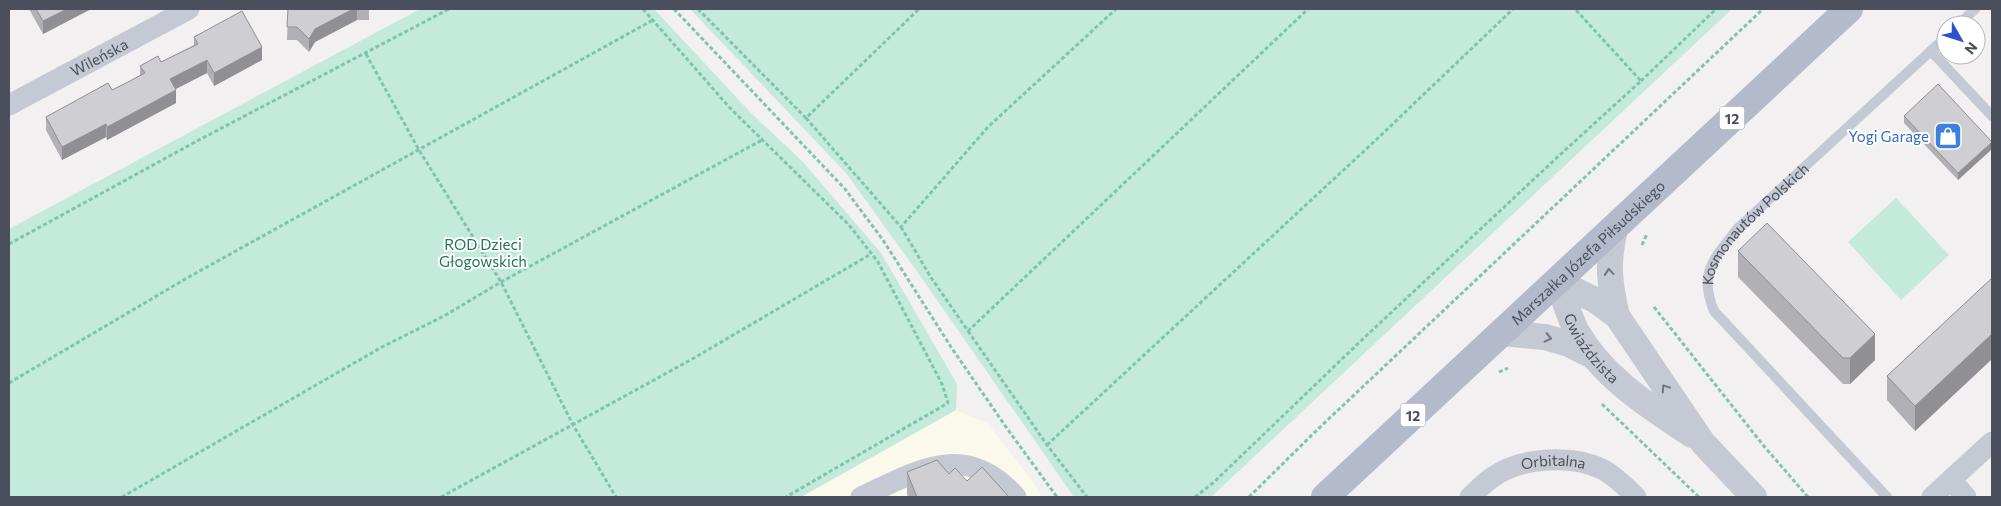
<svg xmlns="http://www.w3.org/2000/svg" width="2001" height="506" viewBox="0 0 2001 506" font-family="Commissioner,sans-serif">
	<rect width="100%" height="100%" fill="#f2f0f0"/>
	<!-- commercial -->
	<path fill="#faf9eb" d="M956,410L987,423L1034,483L1042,497H801Z"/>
	<!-- green -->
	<path fill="#c3eada" d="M420,9H654L750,112L803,162L881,253L957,384L956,410L801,497H9V229Z
		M690,9H1732L1211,497H1074L921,277L846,173Z
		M1896,198L1949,255L1901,300L1848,242Z"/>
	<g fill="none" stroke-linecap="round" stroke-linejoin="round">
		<!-- path -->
		<path stroke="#7fc4b1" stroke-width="3" stroke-dasharray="4 2.5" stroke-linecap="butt" d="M643,9L730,108L849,225L878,262L942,384L948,403L786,497
			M674,9L845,189L883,240L951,347L1006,427L1057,497
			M698,9L806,118L919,9
			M366,54L419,150L501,282L573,425L616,497
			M1641,81L1716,9
			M806,118L901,227L988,127L1116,9
			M901,227L930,276L968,331L1308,9
			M9,244L197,141L449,9
			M1642,245L1647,234
			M1654,307L1763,445L1808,497
			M968,331L1047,445L1087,497
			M1499,372L1508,368
			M9,383L187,278L653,20
			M1602,404L1699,497
			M1047,445L1377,139L1513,9
			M122,497L382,347L444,316L501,282L762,140
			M441,497L694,358L871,254
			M1195,497L1213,483L1366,336L1563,152L1641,81L1575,9
			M1249,497L1318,429L1763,9"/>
		<!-- service -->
		<g stroke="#c5c9d3" stroke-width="10">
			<path d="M1958,25L1975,9"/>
			<path d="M1931,51L1992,116"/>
			<path id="s1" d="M1887,497L1714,311C1698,272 1714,259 1737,229L1946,37"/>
		</g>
		<!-- minor -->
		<g stroke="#c5c9d3" stroke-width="21">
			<path id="s2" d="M9,105L189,9"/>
			<path d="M1951,480L1966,497"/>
			<path d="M861,497C918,471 965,439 1016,497"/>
			<path id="s3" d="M1470,497C1477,491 1485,482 1493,477C1521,457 1573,454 1604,470C1616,477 1626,487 1636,497"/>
			<path d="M1932,497L1992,442"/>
		</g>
		<!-- tertiary -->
		<g stroke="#c5c9d3" stroke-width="26">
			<path d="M1615,228C1607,263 1609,282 1617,316"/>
			<path d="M1558,282L1595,300L1617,316L1703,443L1754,497"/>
			<path id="s4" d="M1558,282C1564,298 1569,317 1577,332C1603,378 1650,407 1692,435"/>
			<path d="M1501,333L1545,337L1569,344L1593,356"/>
		</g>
		<!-- primary -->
		<path stroke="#b2bacb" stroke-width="28" id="s5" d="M1325,497L1849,9"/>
	</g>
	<!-- wall -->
	<path fill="#b1b1b5" d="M29,9H91L43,34Z
		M288,9H369V20H357L315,42L309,52L297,40H287Z
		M194,37L262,60L214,86L207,73L175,89L176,103L107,140L106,137L62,160L46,130V117L112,90L128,82L140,75V66L161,62L194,45Z
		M1904,116L1992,149L1958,180L1904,123Z
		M1738,251L1875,360L1850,384H1843L1738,277Z
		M1992,278V359L1915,431L1887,400V376Z
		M907,472L949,474L1009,497H908L907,494Z"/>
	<!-- shaded-wall -->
	<path fill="#909094" d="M67,9H91L43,34V21Z
		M353,9H357V20L315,42L309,52V39L315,29Z
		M262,47V60L214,86V73Z
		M207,60V73L170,92V79Z
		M176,90V103L107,140V127Z
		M106,124V137L62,160V147Z
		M1992,142V149L1958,180V173Z
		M1875,334V360L1850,384V358Z
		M1992,334V359L1915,431V406Z"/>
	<!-- building -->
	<path fill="#ceced3" stroke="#909094" d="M36,9H67L43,21Z
		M288,9H353L315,29L309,39L297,27H287Z
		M242,11L262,47L214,73L207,60L170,79L176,90L107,127L106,124L62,147L46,117L108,83L112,90L128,82L145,73L140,66L158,56L161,62L198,44L194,37Z
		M1938,84L1992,142L1958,173L1904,116Z
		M1767,223L1875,334L1850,358H1843L1738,251Z
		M1992,278V334L1915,406L1887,376Z
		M937,460L949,474L955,468L967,481L982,467L1009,497H917L907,472Z"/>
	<!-- one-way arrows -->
	<defs><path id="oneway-chevron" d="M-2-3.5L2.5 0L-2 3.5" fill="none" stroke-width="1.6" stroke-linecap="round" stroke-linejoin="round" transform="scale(1.25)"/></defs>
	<g stroke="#6f747f">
		<use href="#oneway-chevron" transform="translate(1609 272) rotate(-95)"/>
		<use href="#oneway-chevron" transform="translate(1548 338) rotate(13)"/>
		<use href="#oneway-chevron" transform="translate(1665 388) rotate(-124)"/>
	</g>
	<!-- icons -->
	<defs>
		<g id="shop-square" transform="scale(1.4375)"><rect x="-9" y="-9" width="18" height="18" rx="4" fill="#3f7fe0" stroke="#fff"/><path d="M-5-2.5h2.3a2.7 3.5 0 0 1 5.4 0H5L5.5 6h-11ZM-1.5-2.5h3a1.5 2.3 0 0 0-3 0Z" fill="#fff"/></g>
	</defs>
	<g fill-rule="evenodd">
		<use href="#shop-square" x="1948" y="136"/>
	</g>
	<g text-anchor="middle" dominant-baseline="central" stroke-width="4" stroke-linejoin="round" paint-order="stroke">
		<!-- shield labels -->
		<g fill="#fff" stroke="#80848c" stroke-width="1">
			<rect x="1719.5" y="106.5" width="25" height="23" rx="4"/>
			<rect x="1400.5" y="403.5" width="25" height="23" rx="4"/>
		</g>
		<g font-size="14" font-weight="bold" fill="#4a4f5b">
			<text x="1732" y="118">12</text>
			<text x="1413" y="415">12</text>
		</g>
		<!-- street labels -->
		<g font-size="15" fill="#4a4f5b" stroke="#fff">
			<text stroke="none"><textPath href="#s2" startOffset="102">Wileńska</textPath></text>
			<text stroke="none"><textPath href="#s1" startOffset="360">Kosmonautów Polskich</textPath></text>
			<text stroke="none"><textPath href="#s5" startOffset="359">Marszałka Józefa Piłsudskiego</textPath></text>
			<text stroke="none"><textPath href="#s4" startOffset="75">Gwiaździsta</textPath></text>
			<text stroke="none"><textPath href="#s3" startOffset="94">Orbitalna</textPath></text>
		</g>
		<!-- shop labels -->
		<g font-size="15" fill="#366cbe" stroke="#fff" text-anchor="end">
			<text x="1929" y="136">Yogi Garage</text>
		</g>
		<!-- park labels -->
		<g font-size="15" fill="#22755d" stroke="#fff">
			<text x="483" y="244">ROD Dzieci<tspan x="483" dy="17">Głogowskich</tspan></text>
		</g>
	</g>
	<!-- border -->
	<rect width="2001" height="506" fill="none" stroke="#4a4f5b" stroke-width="20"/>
	<!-- north arrow -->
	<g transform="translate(1961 40) rotate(129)"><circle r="24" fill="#ffffff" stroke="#b7b9bd"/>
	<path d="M0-4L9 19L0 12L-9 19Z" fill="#2e52ce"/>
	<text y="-8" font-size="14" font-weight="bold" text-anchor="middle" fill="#4a4f5b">N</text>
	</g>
</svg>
